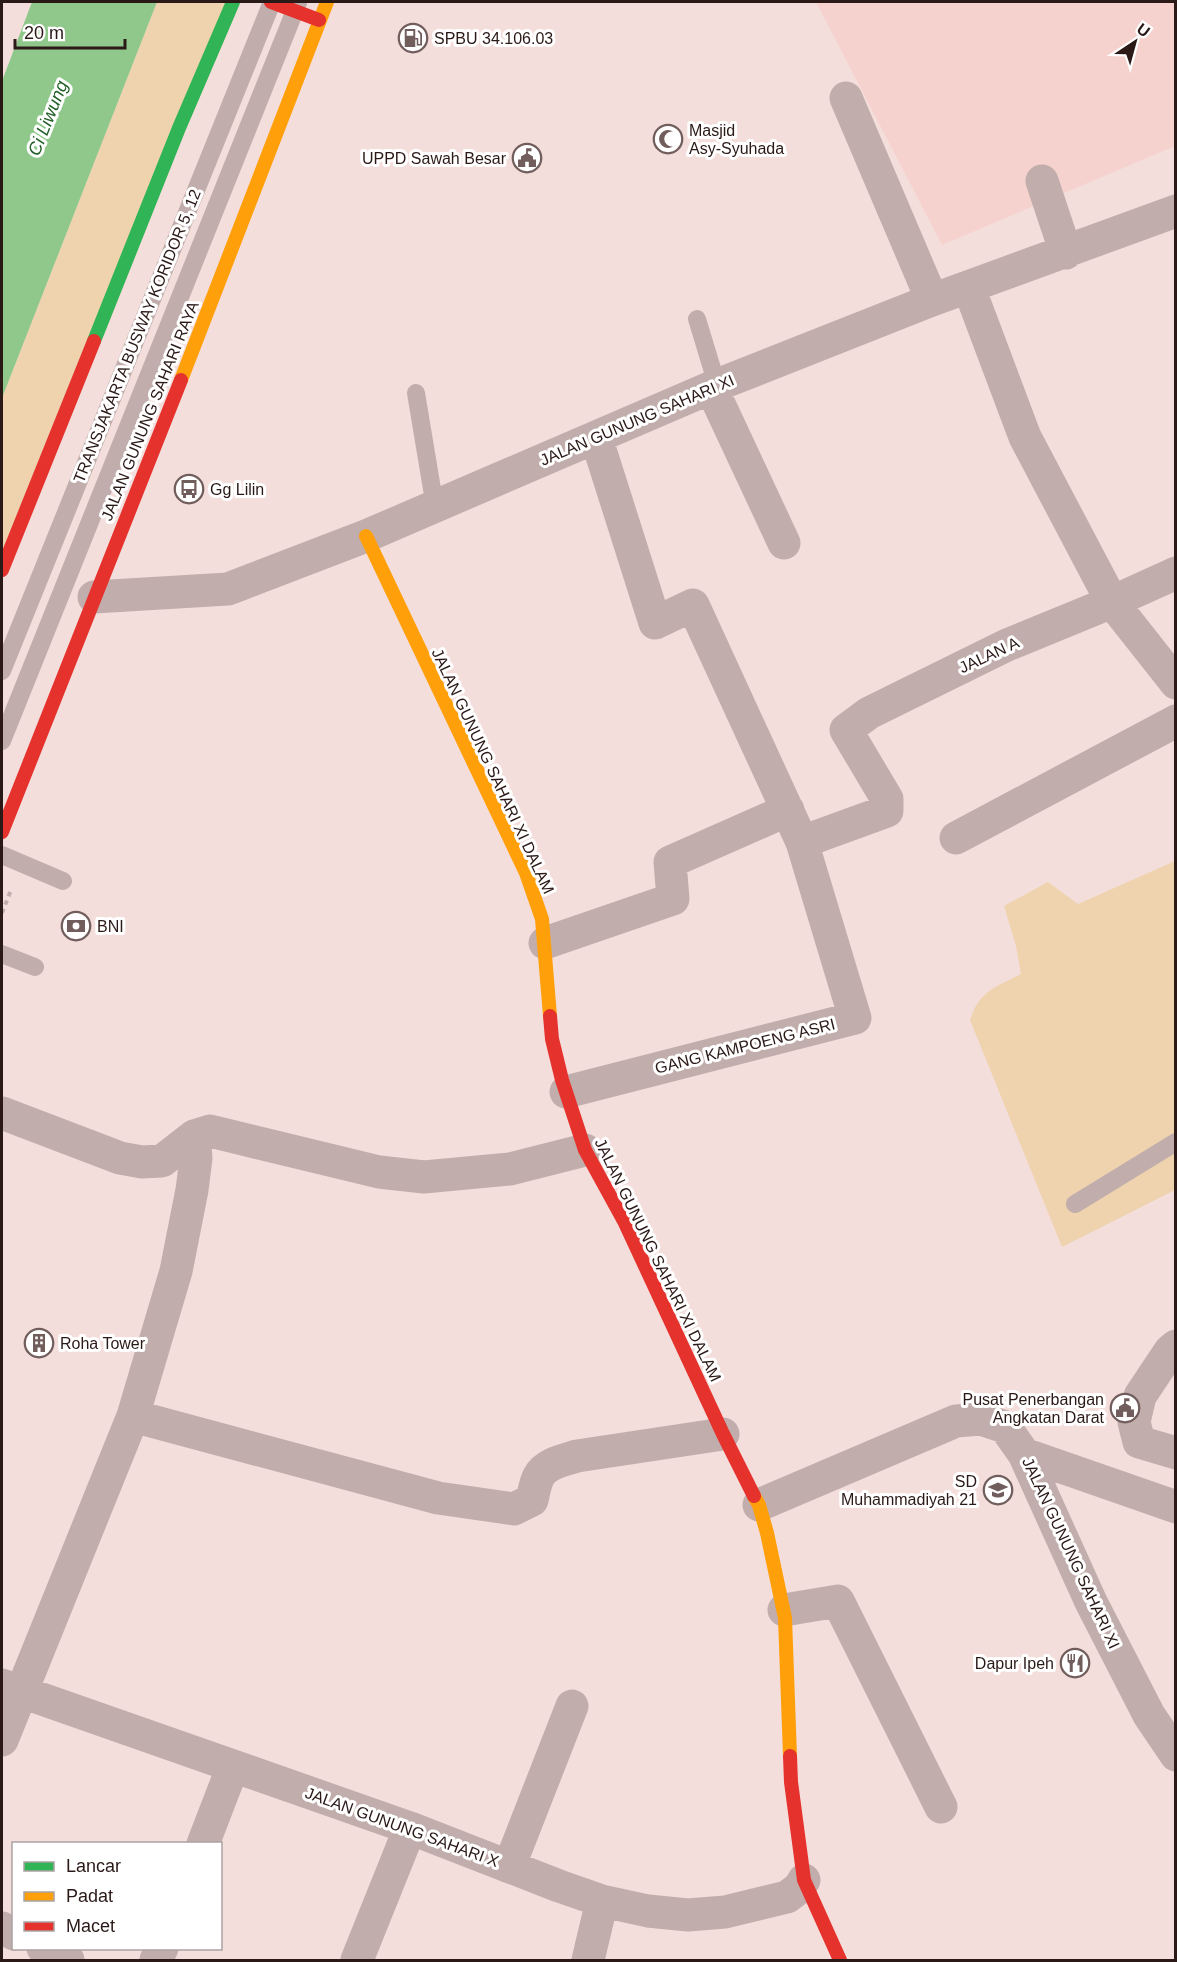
<svg xmlns="http://www.w3.org/2000/svg" width="1177" height="1962" viewBox="0 0 1177 1962" font-family="Helvetica,sans-serif">
	<rect width="100%" height="100%" fill="#f4dedc"/>
	<!-- built -->
	<path fill="#f6d2cf" d="M816,2H1175V146L942,245Z"/>
	<!-- green -->
	<path fill="#eed3ae" d="M157,2H233L2,570V398Z
		M1175,861V1190L1062,1247L970,1020C980,990 995,988 1021,974L1016,946L1004,906L1048,882L1078,904Z"/>
	<!-- water -->
	<path fill="#90c88b" d="M32,2H157L2,398V81Z"/>
	<g fill="none" stroke-linecap="round" stroke-linejoin="round">
		<!-- path -->
		<path stroke="#bfaeac" stroke-width="4" stroke-dasharray="4.5 4.5" stroke-linecap="butt" d="M2,913L11,890"/>
		<!-- lane -->
		<path stroke="#c1aeac" stroke-width="18" d="M697,319L717,385
			M416,393L435,507
			M2,671L272,2
			M2,741L298,3
			M2,855L63,881
			M2,954L35,967
			M1075,1204L1176,1142"/>
		<!-- street -->
		<path stroke="#c1aeac" stroke-width="33" d="M846,98L932,300
			M1042,181L1066,253
			M969,288L1025,437L1112,602L1176,683
			M712,389L784,543
			M596,437L655,623L693,605L802,842
			M94,597L228,589L366,536L717,385L932,300L1176,211
			M956,838L1176,721
			M545,943L673,899L670,862L788,810
			M566,1092L855,1018L802,842L887,811V799L846,730L869,713L1007,645L1112,602L1176,573
			M2,1113L120,1158L142,1162L162,1161L194,1136L210,1131L379,1172L424,1177L510,1169L585,1150
			M1176,1346L1170,1351L1140,1396L1134,1422L1139,1442L1176,1453
			M133,1416L438,1498L514,1509L532,1500C534,1492 535,1483 539,1476C546,1463 565,1460 577,1456L723,1434
			M1024,1454L1176,1507
			M759,1505L956,1421L981,1419L1005,1427L1024,1454L1091,1602L1149,1715L1176,1755
			M784,1610L838,1601L941,1807
			M2,1685L410,1828L559,1886L602,1901L648,1911L688,1915L725,1912L787,1897L799,1888L804,1880
			M2,1740L133,1416L176,1271L192,1190L196,1158L194,1136
			M203,1844L233,1766
			M509,1867L572,1706
			M2,1928L14,1934
			M43,1948L68,1960
			M156,1960L162,1948
			M357,1960L410,1828
			M588,1960L602,1901"/>
		<!-- fast -->
		<path stroke="#30b455" stroke-width="14" d="M94,341L179,128L233,2"/>
		<!-- slow -->
		<path stroke="#ff9f0a" stroke-width="14" d="M181,380L327,2
			M366,536L526,873L542,919L550,1016
			M754,1496L759,1505L767,1533L785,1618L790,1756"/>
		<!-- jam -->
		<path stroke="#e5322d" stroke-width="14" d="M271,2L319,20
			M2,570L94,341
			M2,832L181,380
			M550,1016L552,1039L562,1080L585,1150L625,1223L723,1434L754,1496
			M790,1756L791,1782L804,1880L840,1960"/>
	</g>
	<!-- icons -->
	<defs>
		<g id="fuel-ring" transform="scale(1.5)"><circle r="9.5" fill="#fff" stroke="#715e5c" stroke-width="1.5"/><path d="M-5.5-6h7V0h2V4h1.3V-2.5L3-4.5l.8-.8L6-3V5H2.5V1h-1V6h-7ZM-4.2-4.7v3.2H.2V-4.7Z" fill="#715e5c"/></g>
		<g id="mosque-ring" transform="scale(1.5)"><circle r="9.5" fill="#fff" stroke="#715e5c" stroke-width="1.5"/><path d="M3.5-4.9A6 6 0 1 0 3.5 4.9A5 5 0 1 1 3.5-4.9Z" fill="#715e5c"/></g>
		<g id="civic-ring" transform="scale(1.5)"><circle r="9.5" fill="#fff" stroke="#715e5c" stroke-width="1.5"/><path d="M-.6-6.5H3V-4.5H.6V-3L4-1V1h2V6H-6V1h2V-1L-.6-3ZM-1.2 2.5V6h2.4V2.5Z" fill="#715e5c"/></g>
		<g id="bus-ring" transform="scale(1.5)"><circle r="9.5" fill="#fff" stroke="#715e5c" stroke-width="1.5"/><path d="M-5-6H5V4H4V6H2V4H-2V6H-4V4H-5ZM-3.5-4V0h7V-4ZM-3.5 1.2v1.5H-2V1.2ZM2 1.2v1.5H3.5V1.2Z" fill="#715e5c"/></g>
		<g id="bank-ring" transform="scale(1.5)"><circle r="9.5" fill="#fff" stroke="#715e5c" stroke-width="1.5"/><path d="M-6-4H6V4H-6ZM0-2.3a2.3 2.3 0 1 0 0 4.6a2.3 2.3 0 1 0 0-4.6Z" fill="#715e5c"/></g>
		<g id="building-ring" transform="scale(1.5)"><circle r="9.5" fill="#fff" stroke="#715e5c" stroke-width="1.5"/><path d="M-4-6H4V6H1V3H-1V6H-4ZM-2.5-4.3h1.7v1.8h-1.7ZM.8-4.3h1.7v1.8H.8ZM-2.5-1h1.7V.8h-1.7ZM.8-1h1.7V.8H.8Z" fill="#715e5c"/></g>
		<g id="school-ring" transform="scale(1.5)"><circle r="9.5" fill="#fff" stroke="#715e5c" stroke-width="1.5"/><path d="M0-5L7-2L0 1L-7-2ZM-4 1L0 2.5L4 1V4Q0 6-4 4Z" fill="#715e5c"/></g>
		<g id="restaurant-ring" transform="scale(1.5)"><circle r="9.5" fill="#fff" stroke="#715e5c" stroke-width="1.5"/><path d="M-5-6h1v4h1v-4h1v4h1v-4h1v5L-1.5 .5V6h-2V.5L-5-1ZM5-6V6H3V1.5H1.5Q1.5-4 5-6Z" fill="#715e5c"/></g>
	</defs>
	<g fill-rule="evenodd">
		<use href="#fuel-ring" x="413" y="38"/>
		<use href="#mosque-ring" x="668" y="139"/>
		<use href="#civic-ring" x="527" y="158"/>
		<use href="#bus-ring" x="189" y="489"/>
		<use href="#bank-ring" x="76" y="926"/>
		<use href="#building-ring" x="39" y="1343"/>
		<use href="#civic-ring" x="1125" y="1408"/>
		<use href="#school-ring" x="998" y="1490"/>
		<use href="#restaurant-ring" x="1075" y="1663"/>
	</g>
	<g text-anchor="middle" dominant-baseline="central" stroke-width="6" stroke-linejoin="round" paint-order="stroke">
		<!-- poi labels -->
		<g font-size="16" fill="#2a1917" stroke="#fff" text-anchor="start">
			<text x="434" y="38">SPBU 34.106.03</text>
			<text x="689" y="130">Masjid<tspan x="689" dy="18">Asy-Syuhada</tspan></text>
			<text x="506" y="158" text-anchor="end">UPPD Sawah Besar</text>
			<text x="210" y="489">Gg Lilin</text>
			<text x="97" y="926">BNI</text>
			<text x="60" y="1343">Roha Tower</text>
			<text x="1104" y="1399" text-anchor="end">Pusat Penerbangan<tspan x="1104" dy="18">Angkatan Darat</tspan></text>
			<text x="977" y="1481" text-anchor="end">SD<tspan x="977" dy="18">Muhammadiyah 21</tspan></text>
			<text x="1054" y="1663" text-anchor="end">Dapur Ipeh</text>
		</g>
		<!-- street labels -->
		<g font-size="16" fill="#2a1917" stroke="#fff">
			<text transform="translate(137 336) rotate(-68)">TRANSJAKARTA BUSWAY KORIDOR 5, 12</text>
			<text transform="translate(150 411) rotate(-68)">JALAN GUNUNG SAHARI RAYA</text>
			<text transform="translate(637 420) rotate(-23)">JALAN GUNUNG SAHARI XI</text>
			<text transform="translate(989 655) rotate(-25)">JALAN A</text>
			<text transform="translate(493 771) rotate(65)">JALAN GUNUNG SAHARI XI DALAM</text>
			<text transform="translate(745 1046) rotate(-14)">GANG KAMPOENG ASRI</text>
			<text transform="translate(658 1260) rotate(64)">JALAN GUNUNG SAHARI XI DALAM</text>
			<text transform="translate(1071 1553) rotate(65)">JALAN GUNUNG SAHARI XI</text>
			<text transform="translate(402 1827) rotate(20)">JALAN GUNUNG SAHARI X</text>
		</g>
		<!-- water labels -->
		<g font-size="18" font-style="italic" fill="#246028" stroke="#fff">
			<text transform="translate(48 118) rotate(-68)">Ci Liwung</text>
		</g>
	</g>
	<!-- border -->
	<rect width="1177" height="1962" fill="none" stroke="#2a1917" stroke-width="6"/>
	<!-- legend -->
	<rect x="12" y="1842" width="210" height="108" fill="#ffffff" stroke="#aaa3a2" stroke-width="1.5"/>
	<rect x="24" y="1862" width="30" height="9" fill="#30b455" stroke="#aaa3a2" stroke-width="1.5"/>
	<text x="66" y="1872" font-size="18" fill="#2a1917">Lancar</text>
	<rect x="24" y="1892" width="30" height="9" fill="#ff9f0a" stroke="#aaa3a2" stroke-width="1.5"/>
	<text x="66" y="1902" font-size="18" fill="#2a1917">Padat</text>
	<rect x="24" y="1922" width="30" height="9" fill="#e5322d" stroke="#aaa3a2" stroke-width="1.5"/>
	<text x="66" y="1932" font-size="18" fill="#2a1917">Macet</text>
	<!-- north arrow -->
	<g transform="translate(1135 42) rotate(36)" stroke="#ffffff" stroke-width="4.5" paint-order="stroke">
	<path d="M0-4.5L10 22L0 15L-10 22Z" fill="#2a1917"/>
	<text y="-9" font-size="16" font-weight="bold" text-anchor="middle" fill="#2a1917">U</text>
	</g>
	<!-- scale -->
	<path d="M15 39v9h110v-9" fill="none" stroke="#2a1917" stroke-width="3"/>
	<text x="24" y="39" font-size="18" fill="#2a1917" stroke="#ffffff" stroke-width="4.5" paint-order="stroke">20 m</text>
</svg>
